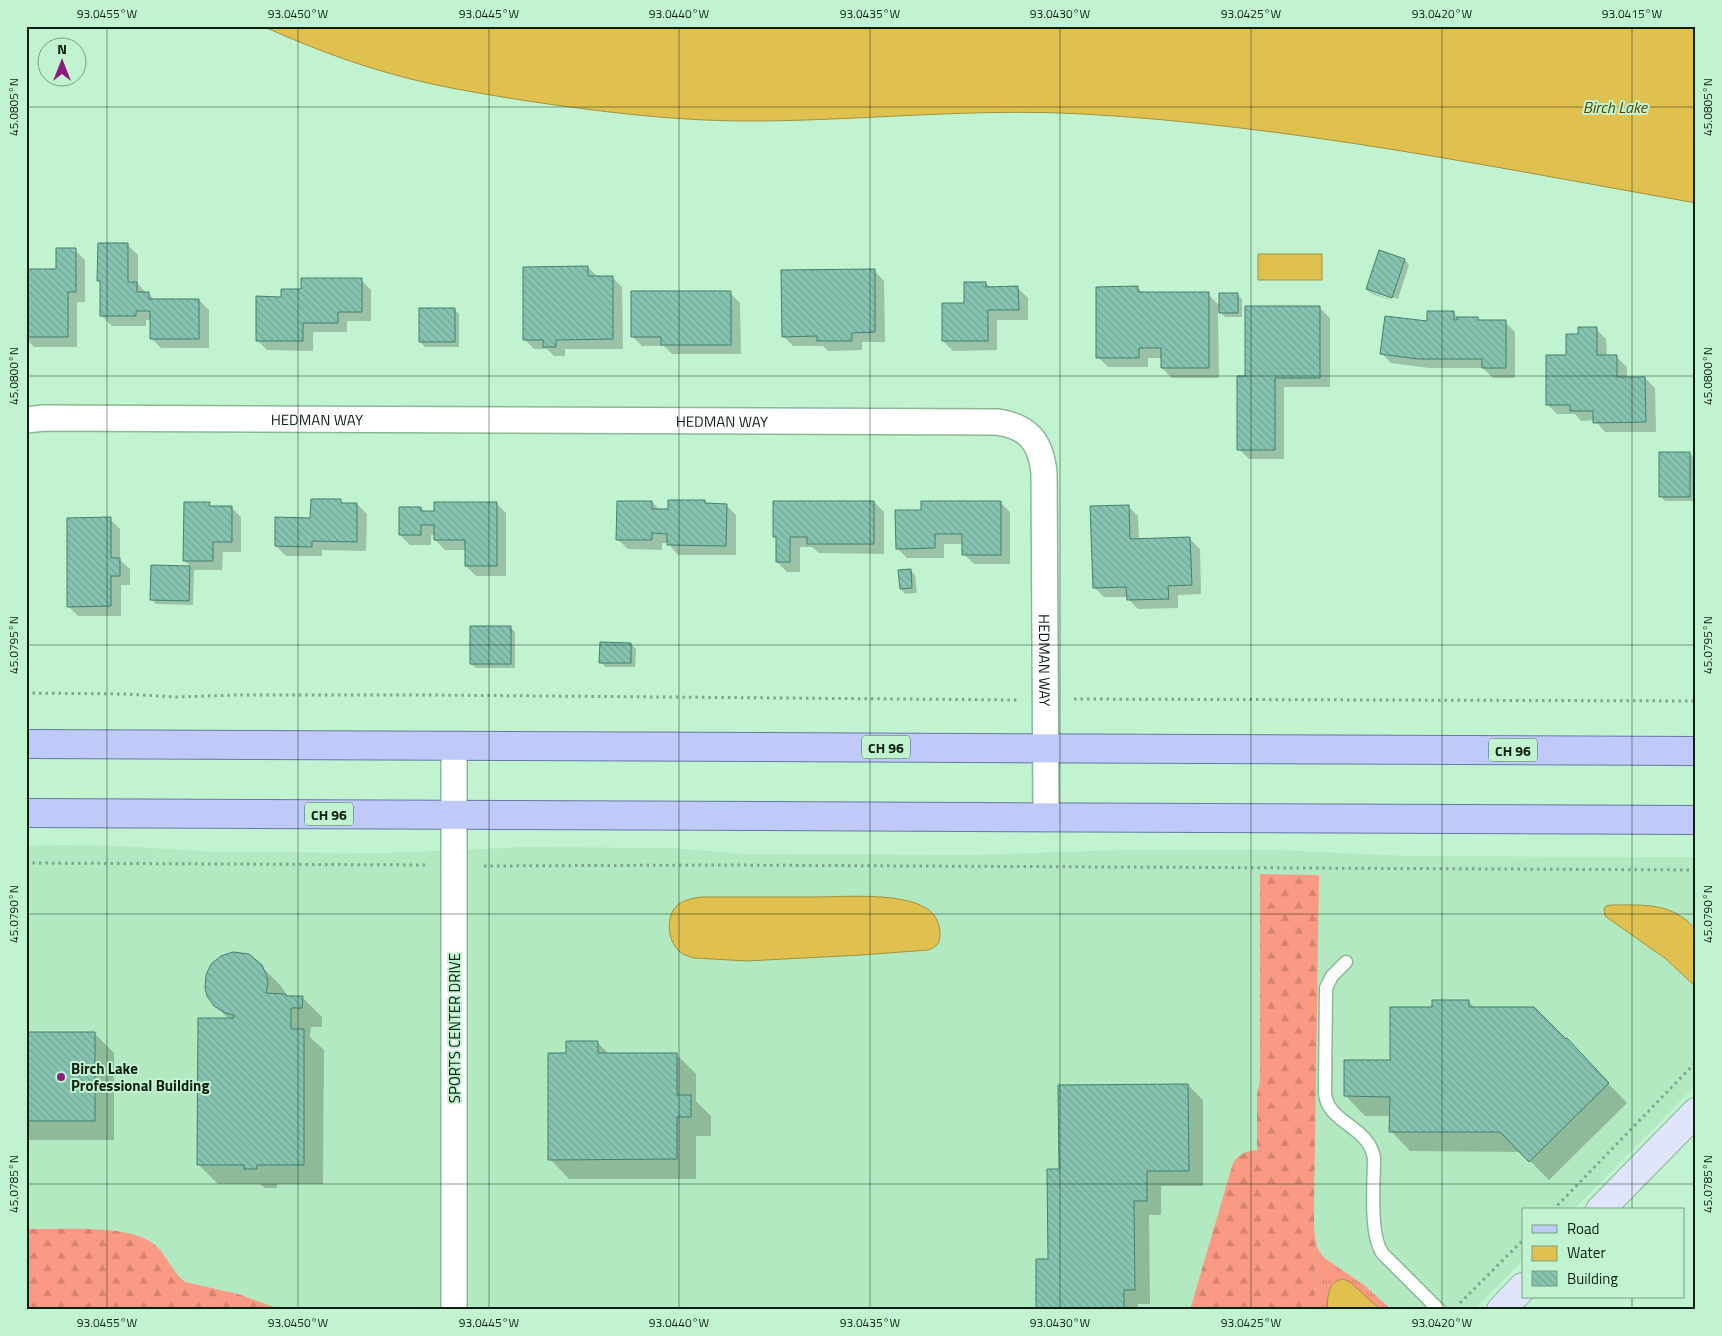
<svg xmlns="http://www.w3.org/2000/svg" width="1722" height="1336" viewBox="0 0 1722 1336" font-family="'Titillium Web',sans-serif">
	<defs>
		<pattern id="grass-tufts" width="24" height="20" patternUnits="userSpaceOnUse" patternTransform="scale(1.25)"><rect width="24" height="20" fill="#fb9a84"/><path d="M3 7l-1-3M5 7V3M7 7l1-3M15 17l-1-3M17 17v-4M19 17l1-3" fill="none" stroke="#d68471"/></pattern>
		<pattern id="forest-firs" width="22" height="20" patternUnits="userSpaceOnUse" patternTransform="scale(1.25)"><rect width="22" height="20" fill="#fb9a84"/><path d="M5 1l3.5 6h-7zM16 11l3.5 6h-7z" fill="#d68471"/></pattern>
		<pattern id="building-back-hatch" width="6" height="6" patternUnits="userSpaceOnUse" patternTransform="scale(1.25)"><rect width="6" height="6" fill="#86c3b0"/><path d="M-1 5l2 2M0 0l6 6M5-1l2 2" fill="none" stroke="#72a796"/></pattern>
	</defs>
	<rect width="100%" height="100%" fill="#c2f3d0"/>
	<!-- built -->
	<path fill="#b2e9c1" d="M60,845L121,846L214,852L384,853L525,847L672,848L743,854L972,855L1123,850H1275L1409,856L1696,857V1085L1573,1210H1523V1260L1474,1310H26V846Z"/>
	<!-- grass -->
	<path fill="url(#grass-tufts)" d="M1314,1231L1317,1247L1323,1257L1364,1285L1392,1310H1315Z"/>
	<!-- forest -->
	<path fill="url(#forest-firs)" d="M1260,874L1319,875L1314,1208L1315,1310H1190L1233,1163C1239,1154 1246,1151 1257,1150V1095L1260,1081Z
		M26,1229C60,1230 123,1224 151,1242C166,1252 171,1271 185,1282L238,1294L282,1310H26Z"/>
	<!-- water -->
	<path fill="#e0c14f" stroke="#a1913d" d="M262,26H1696V203C1493,167 1288,125 1082,114C975,108 868,120 761,121C680,122 601,112 521,100C478,93 434,86 392,74C348,62 305,45 262,26Z
		M1258,254H1322V280H1258Z
		M702,897C739,897 776,897 813,897C844,897 900,892 926,908C935,913 940,924 940,934C940,943 937,947 928,950L861,955L747,961L694,958C688,956 683,955 679,951C667,940 665,914 679,904C686,899 694,898 702,897Z
		M1611,905C1644,905 1673,902 1696,930V987L1666,959L1605,916L1604,909L1606,906Z
		M1343,1279L1350,1282L1381,1310H1327C1328,1296 1327,1282 1343,1279Z"/>
	<!-- shadow -->
	<path fill="#0003" d="M128,245L138,255V284L146,293H148L155,300H199L209,310V348H161L151,338V320H146V326H112L102,316V283L99,280Z
		M75,250L85,260V302H77V347H34L26,339V270L57,271Z
		M1380,251L1405,260L1409,265L1398,299L1371,290V292L1397,302L1372,294L1367,289Z
		M588,267L598,277H612L622,287L623,349H565V356H554L547,349H534L524,339Z
		M874,270L884,281L885,342H862V350L828,351L823,346H793L783,336Z
		M361,280L371,290V321H347V332H313V351L267,350L257,340L282,298L302,290Z
		M986,283L991,288H1018L1028,298V320H997V350L953,351L943,341L966,304Z
		M1138,288L1144,294H1208L1220,306L1238,295L1242,299V317H1225L1218,310L1219,378H1172L1162,368V358H1148V367H1108L1098,357Z
		M730,293L740,303L741,354H672L664,346H642L632,336Z
		M1320,308L1330,318V387H1284V459H1249L1239,449L1246,377Z
		M454,309L459,314V347H425L420,342Z
		M1453,312L1459,318H1478L1481,322H1505L1515,332V378H1493L1483,368H1429L1391,363L1381,353L1428,322Z
		M1596,329L1606,339L1607,357H1617L1627,367V378H1645L1655,388L1656,432H1605L1595,420L1581,421L1575,414H1557L1547,404L1567,356L1579,336Z
		M1690,453L1694,458V501H1665L1660,496Z
		M340,500L344,504H357L367,514L366,551L322,550V556H286L276,546Z
		M705,501L708,505H726L736,515V555H678L668,543H662V550L628,549L617,539L652,502L660,510H669Z
		M874,502L884,512V554L819,553L812,547H800V572H787L777,562L778,539L775,536Z
		M1000,502L1010,512V564H974L964,554V544H944V558H907L897,548L922,512Z
		M496,503L506,513V576H476L466,566V550H445L435,540V535H431V545H410L400,535L421,508L425,512H435Z
		M209,504L213,507H231L241,517V552H223L222,570H194L193,605L156,604L152,600V567H191L184,560Z
		M1128,506L1138,516L1139,540L1190,539L1200,549L1201,594L1178,595V608L1138,609L1128,599V597H1104L1094,587Z
		M110,519L120,529V560L130,569V585H121V616H78L68,606Z
		M910,570L915,575L917,593L905,594L901,589Z
		M510,627L515,632V668H476L471,664Z
		M631,644L636,649L635,667H605L601,662Z
		M243,953L254,959L281,986L288,997H302L322,1017V1027H311L310,1037L324,1050L323,1184H277V1188H265L260,1184H218L198,1164L230,1020L215,1005Z
		M1468,1001L1475,1008L1566,1041L1567,1040L1627,1103L1549,1180L1521,1152L1410,1151L1391,1131V1116H1365L1346,1096L1391,1061L1433,1008Z
		M26,1033L95,1034L114,1053V1140H26Z
		M598,1043L609,1054H676L696,1074V1101L711,1116V1136H696V1179H569L550,1159Z
		M1188,1085L1203,1100V1186H1161V1215H1149L1150,1304H1138V1310H1037L1049,1260L1060,1170Z"/>
	<!-- building -->
	<path fill="url(#building-back-hatch)" stroke="#43806f" d="M98,243H128V282H137V292H149V299H199V339H150V311H136V316H100V281H97Z
		M56,248H76V292H68V337H26V269H56Z
		M1379,250L1405,259L1392,298L1366,289Z
		M588,266V276H613V339L556,340V347H543V340H523V267Z
		M875,269V332L852,333V341H817V336L782,337L781,270Z
		M301,278H362V312H338V323H303V341H256V296L281,297V289H301Z
		M964,282H986V287L1018,286L1019,310H988V341H942V303H964Z
		M1138,286V292H1209V368H1161V348H1139V358H1096V287Z
		M631,291H731V345H661V337H631Z
		M1219,293H1238V313H1219Z
		M1245,306H1320V378H1275V450H1237V376H1245Z
		M419,308H455V342H419Z
		M1427,311H1454V320H1457V317H1478V320H1506V368H1482V359H1418L1380,354L1385,316L1427,321Z
		M1578,327H1597V355H1617V377H1645L1646,422L1593,423V411H1570V405H1546V355H1566V334H1578Z
		M1659,452H1690V497H1659Z
		M311,499H341V503H357V542L312,541V547L275,546V517L310,518Z
		M668,500H705V503L727,504L726,546L667,545V534L652,533V540H616L617,501H652V509H668Z
		M773,501H874V544H807V537H790V562H776V537H773Z
		M921,501H1001V555H962V534H935V548L896,549L895,510H921Z
		M184,502H210L209,506H232V542H213V561H183Z
		M434,502H497V566H465V540H434V525H421V535H399V507H421V511H434Z
		M1129,505L1130,539L1190,537L1192,585L1168,586L1169,599L1127,600L1126,587L1093,588L1090,506Z
		M111,517V558H120V576H111V606L67,607V518Z
		M151,565L190,566L189,601L150,600Z
		M911,569L912,588L900,589L898,570Z
		M470,626H511V664H470Z
		M600,642L631,643V663H599Z
		M233,952L249,954L262,965L267,977L268,983L266,993L286,994V996H303L302,1008H291V1029H304V1165H257V1169H244V1165H197L198,1018H234V1015L225,1013L214,1006L207,996L205,988L206,975L211,964L221,956Z
		M1432,1000H1469V1007H1534L1566,1039L1567,1038L1609,1083L1529,1162L1500,1132H1389L1390,1097L1344,1096V1060H1390V1007H1432Z
		M26,1032H95V1121H26Z
		M566,1041H598V1053H677V1095H691V1117H677V1159L548,1160V1053H566Z
		M1188,1084L1189,1171H1147V1201H1134L1135,1290H1124V1310H1036V1259H1048L1047,1169H1059L1058,1085Z"/>
	<g fill="none" stroke-linecap="round" stroke-linejoin="round">
		<!-- lane casing -->
		<g stroke="#8ab897" stroke-width="15">
			<path id="lane" d="M1346,962L1332,976L1326,988L1325,1093C1327,1123 1369,1126 1374,1158C1374,1182 1369,1236 1383,1254L1439,1310"/>
		</g>
		<!-- street casing -->
		<g stroke="#8ab897" stroke-width="28">
			<g id="street">
				<path id="s1" d="M26,420L44,418L997,422C1028,426 1041,442 1044,473L1046,817"/>
				<path d="M454,746V1310"/>
			</g>
		</g>
		<!-- secondary casing -->
		<g stroke="#8ab897" stroke-width="30">
			<path id="secondary" d="M1600,1210L1696,1112
				M1501,1310L1523,1287"/>
		</g>
		<!-- primary casing -->
		<g stroke="#6678a5" stroke-width="30">
			<path id="primary" d="M26,744L1696,751
				M26,813L1696,820"/>
		</g>
		<!-- path -->
		<path stroke="#7fa58a" stroke-width="3" stroke-dasharray="2.5 4" stroke-linecap="butt" d="M26,693L126,694L177,697L235,695H428L1018,700
			M1074,699L1696,701
			M26,863L425,865
			M484,866L723,865L1696,870
			M1553,1210L1696,1062
			M1460,1303L1523,1240"/>
		<!-- lane -->
		<use href="#lane" stroke="#fff" stroke-width="12"/>
		<!-- street -->
		<use href="#street" stroke="#fff" stroke-width="25"/>
		<!-- secondary -->
		<use href="#secondary" stroke="#e0e5fb" stroke-width="28"/>
		<!-- primary -->
		<use href="#primary" stroke="#c0caf8" stroke-width="28"/>
	</g>
	<!-- ticks -->
	<path fill="none" stroke="#0e2014" stroke-width="1" stroke-opacity="0.45" d="M107,26V1310M298,26V1310M489,26V1310M679,26V1310M870,26V1310M1060,26V1310M1251,26V1310M1442,26V1310M1632,26V1210M26,107H1696M26,376H1696M26,645H1696M26,914H1696M26,1184H1696M1632,1297V1310"/>
	<!-- markers -->
	<circle fill="#8b1b7e" stroke="#c2f3d0" stroke-width="2" cx="61" cy="1077" r="5"/>
	<g text-anchor="middle" dominant-baseline="central" stroke-width="4" stroke-linejoin="round" paint-order="stroke">
		<!-- shield labels -->
		<g fill="#c2f3d0" stroke="#445f4c" stroke-width="1">
			<rect x="862" y="735.5" width="48" height="23" rx="4"/>
			<rect x="1489" y="738.5" width="48" height="23" rx="4"/>
			<rect x="305" y="802.5" width="48" height="23" rx="4"/>
		</g>
		<g font-size="14" font-weight="bold" fill="#0e2014">
			<text x="886" y="747">CH 96</text>
			<text x="1513" y="750">CH 96</text>
			<text x="329" y="814">CH 96</text>
		</g>
		<!-- street labels -->
		<g font-size="15" fill="#0e2014" stroke="#c2f3d0">
			<text stroke="none"><textPath href="#s1" startOffset="291">HEDMAN WAY</textPath></text>
			<text stroke="none"><textPath href="#s1" startOffset="696">HEDMAN WAY</textPath></text>
			<text stroke="none"><textPath href="#s1" startOffset="1235">HEDMAN WAY</textPath></text>
			<text transform="translate(454 1028) rotate(-90)">SPORTS CENTER DRIVE</text>
		</g>
		<!-- poi labels -->
		<g font-size="15" font-weight="bold" fill="#0e2014" stroke="#c2f3d0" text-anchor="start">
			<text x="71" y="1068">Birch Lake<tspan x="71" dy="17">Professional Building</tspan></text>
		</g>
		<!-- water labels -->
		<g font-size="16" font-style="italic" fill="#534400" stroke="#c2f3d0">
			<text x="1615" y="107">Birch Lake</text>
		</g>
	</g>
	<!-- border -->
	<rect width="1722" height="1336" fill="none" stroke="#c2f3d0" stroke-width="55"/>
	<!-- legend -->
	<rect x="1522" y="1208" width="162" height="90" fill="#c2f3d0" stroke="#7a9f85"/>
	<rect x="1532" y="1225" width="25" height="8" fill="#c0caf8" stroke="#7a9f85"/>
	<text x="1567" y="1234" font-size="15" fill="#0e2014">Road</text>
	<rect x="1532" y="1246" width="25" height="15" fill="#e0c14f" stroke="#7a9f85"/>
	<text x="1567" y="1258" font-size="15" fill="#0e2014">Water</text>
	<rect x="1532" y="1271" width="25" height="15" fill="url(#building-back-hatch)" stroke="#7a9f85"/>
	<text x="1567" y="1284" font-size="15" fill="#0e2014">Building</text>
	<!-- north arrow -->
	<g transform="translate(62 62)"><circle r="24" fill="#c2f3d0" stroke="#7a9f85"/>
	<path d="M0-4L9 19L0 12L-9 19Z" fill="#8b1b7e"/>
	<text y="-8" font-size="14" font-weight="bold" text-anchor="middle" fill="#0e2014">N</text>
	</g>
	<rect x="28" y="28" width="1666" height="1280" fill="none" stroke="#0e2014" stroke-width="2"/>
	<g font-size="12" text-anchor="middle" fill="#0e2014">
		<text x="107" y="18">93.0455°W</text>
		<text x="298" y="18">93.0450°W</text>
		<text x="489" y="18">93.0445°W</text>
		<text x="679" y="18">93.0440°W</text>
		<text x="870" y="18">93.0435°W</text>
		<text x="1060" y="18">93.0430°W</text>
		<text x="1251" y="18">93.0425°W</text>
		<text x="1442" y="18">93.0420°W</text>
		<text x="1632" y="18">93.0415°W</text>
		<text transform="translate(14 107) rotate(-90)" y="4">45.0805°N</text>
		<text transform="translate(1708 107) rotate(-90)" y="4">45.0805°N</text>
		<text transform="translate(14 376) rotate(-90)" y="4">45.0800°N</text>
		<text transform="translate(1708 376) rotate(-90)" y="4">45.0800°N</text>
		<text transform="translate(14 645) rotate(-90)" y="4">45.0795°N</text>
		<text transform="translate(1708 645) rotate(-90)" y="4">45.0795°N</text>
		<text transform="translate(14 914) rotate(-90)" y="4">45.0790°N</text>
		<text transform="translate(1708 914) rotate(-90)" y="4">45.0790°N</text>
		<text transform="translate(14 1184) rotate(-90)" y="4">45.0785°N</text>
		<text transform="translate(1708 1184) rotate(-90)" y="4">45.0785°N</text>
		<text x="107" y="1327">93.0455°W</text>
		<text x="298" y="1327">93.0450°W</text>
		<text x="489" y="1327">93.0445°W</text>
		<text x="679" y="1327">93.0440°W</text>
		<text x="870" y="1327">93.0435°W</text>
		<text x="1060" y="1327">93.0430°W</text>
		<text x="1251" y="1327">93.0425°W</text>
		<text x="1442" y="1327">93.0420°W</text>
	</g>
</svg>
